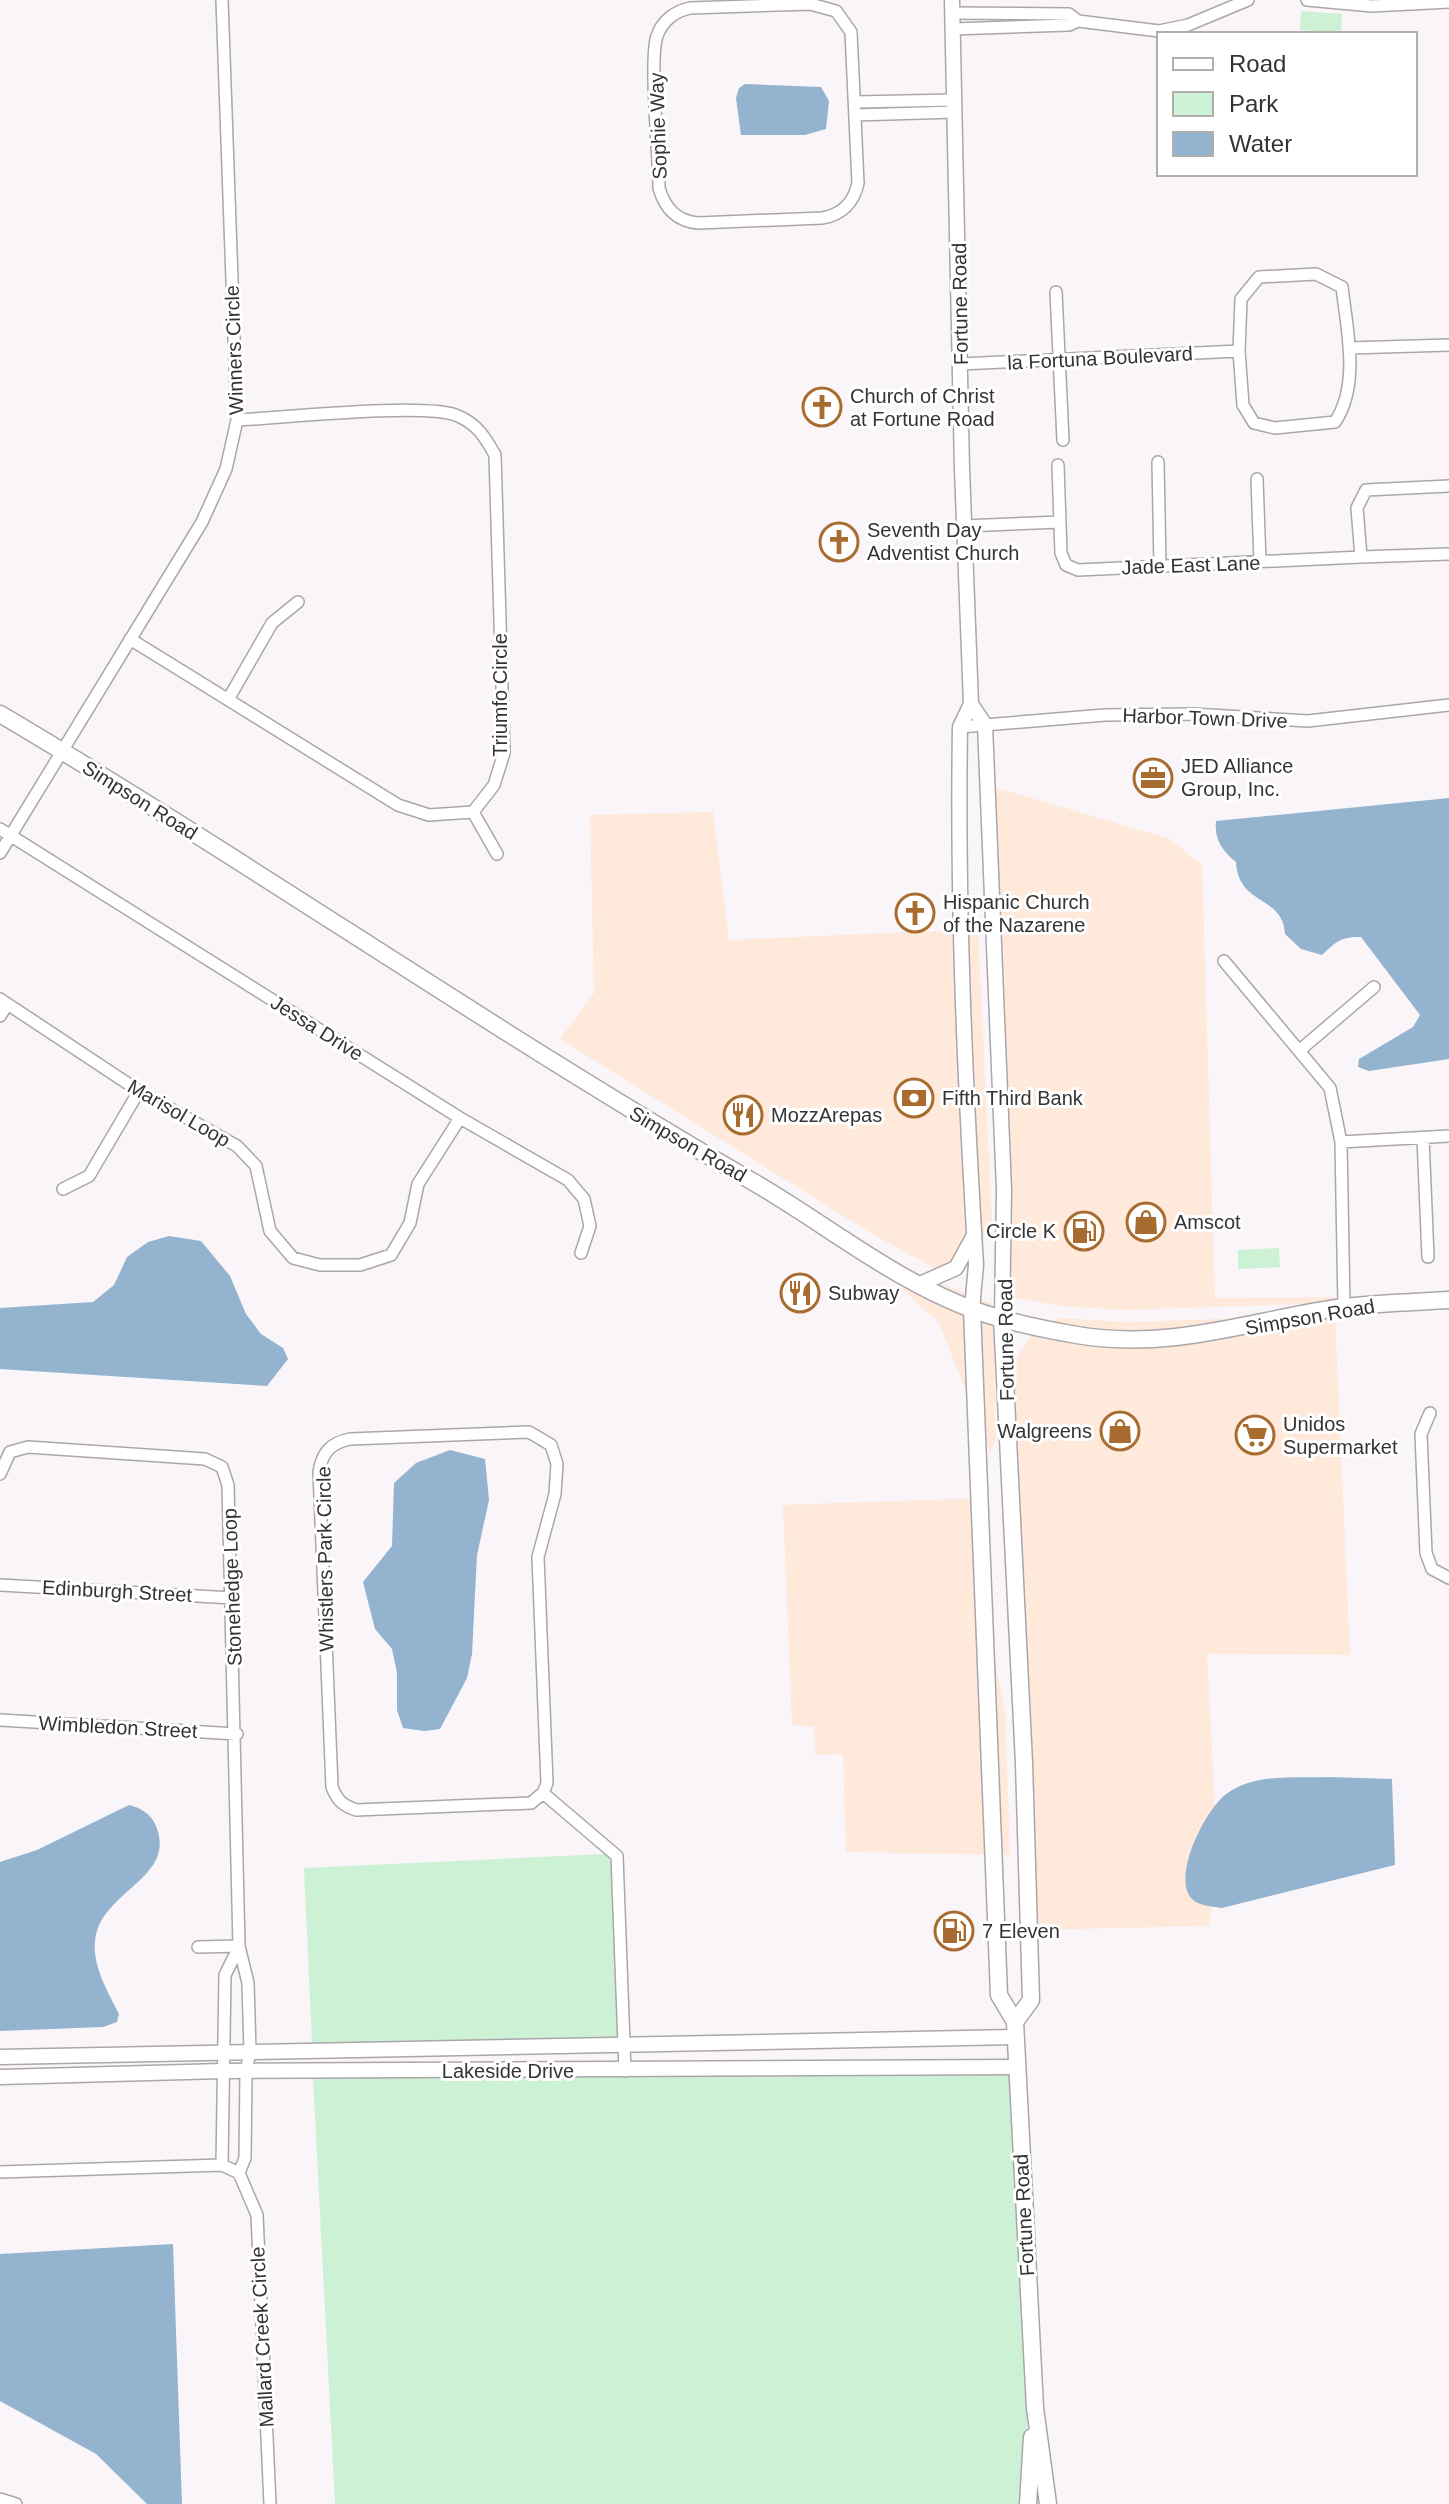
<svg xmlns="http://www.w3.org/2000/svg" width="1449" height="2504" viewBox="0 0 1449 2504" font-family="Helvetica,sans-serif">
	<rect width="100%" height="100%" fill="#faf5f9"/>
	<!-- commercial -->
	<path fill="#fee9da" d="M987,785L1170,839L1202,865L1215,1298L1334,1297V1303L1122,1310L1060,1306L1006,1296Z
		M713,812L729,940L978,929L992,1224L977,1247L947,1267L934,1268L874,1235L560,1039L594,993L590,815Z
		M830,1222L927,1278L993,1304L996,1440L990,1452L939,1323Z
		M1335,1315L1350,1655L1207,1654L1215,1809L1197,1833L1200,1904L1212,1906L1209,1926L1026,1930L1008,1373L1034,1331L1057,1318L1128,1322Z
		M981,1498L986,1621L1005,1710L1010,1855L846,1852L843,1754L815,1755L814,1727L792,1725L783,1505Z"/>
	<!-- green -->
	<path fill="#cdf1d5" d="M1301,11L1342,14L1341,33L1300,30Z
		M1279,1248L1280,1267L1238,1269V1250Z
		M604,1854L611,1859L618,2039L312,2044L304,1868Z
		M1017,2073L1028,2408L1021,2504H335L313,2078Z"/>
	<!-- water -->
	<path fill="#93b3cf" d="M745,84L821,87L829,101L826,129L805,135H741L736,98L739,88Z
		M1449,798V1059L1369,1071L1358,1067L1359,1059L1413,1027L1420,1015L1361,937C1342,936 1335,942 1322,955L1301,949L1285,934C1283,895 1238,906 1236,862C1222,851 1214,839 1216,821Z
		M169,1236L201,1241L230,1276L246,1314L261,1334L283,1348L288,1359L267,1386L0,1369V1308L93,1302L114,1285L127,1257L148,1242Z
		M450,1450L485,1459L489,1500L477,1555L472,1654L467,1678L440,1729L424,1731L403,1728L397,1710V1673L392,1649L375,1629L363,1582L392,1546L394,1483L416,1463Z
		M1328,1777L1392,1779L1395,1865L1222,1908C1211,1906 1195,1906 1189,1895C1175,1871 1205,1811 1225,1795C1253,1773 1294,1778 1328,1777Z
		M129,1805C141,1808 151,1814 156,1826C176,1875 110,1889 97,1931C88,1959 107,1990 119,2014L117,2022L103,2027L0,2031V1862L37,1850Z
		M173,2244L182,2504H147L96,2454L0,2401V2254Z"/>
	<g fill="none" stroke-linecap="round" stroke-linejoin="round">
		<!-- minor casing -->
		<g stroke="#aaa6aa" stroke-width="14">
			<path id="minor" d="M1307,0L1372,6L1449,2
				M810,4L836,11L851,32L858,183C854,202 842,215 822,218L698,223C677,221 665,209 659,188C659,157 649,59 657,36C662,21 675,11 690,8Z
				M952,13L1069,14L1078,21L1159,31L1188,25L1248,0
				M953,29L1069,25L1078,21
				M855,102L955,100
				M855,115L955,112
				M1056,292L1063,440
				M1349,348L1449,345
				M961,364L1239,351L1241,299L1259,277L1316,274L1342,287C1347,330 1360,385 1335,422L1275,428L1254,423L1243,405L1239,351
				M1158,462L1160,566
				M1058,465L1061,553L1066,565L1078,570L1361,557
				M1257,479L1260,562
				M1449,486L1366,490L1357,508L1361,557L1449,554
				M964,526L1060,522
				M130,639L398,805L429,815L473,812L494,785L504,753L495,455C485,437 477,424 458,416C428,402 279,418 237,420
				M229,698L272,623L298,602
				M960,727L1105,715L1193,714L1308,721L1449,705
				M473,812L497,854
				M0,829L460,1118L568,1180L584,1199L590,1226L581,1253
				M0,853L202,522L226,469L237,420L222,0
				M1224,961L1330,1088L1341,1142L1344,1307
				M0,999L139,1091L237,1146L256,1166L270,1231L293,1258L320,1265H360L391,1255L410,1223L418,1184L460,1118
				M0,1016L7,1005
				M1300,1050L1374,987
				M1423,1138L1428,1257
				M1341,1142L1449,1136
				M63,1189L89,1176L139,1091
				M1430,1413L1421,1434L1426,1553L1432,1569L1449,1578
				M0,1474L10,1452L28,1447L205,1459L222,1467L228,1485L239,1946L248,1983L250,2051L246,2072L245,2158L239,2173
				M0,1585L233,1598
				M0,1720L237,1734
				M543,1793L531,1803L356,1810C342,1805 337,1800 332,1787L319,1472C322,1453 330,1443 350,1439L529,1432L551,1445L557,1464L555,1494L538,1557L547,1783L543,1793L617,1856L625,2071
				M198,1947L239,1946
				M222,2165L225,1975L239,1947
				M0,2172L222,2165L239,2173L257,2215L270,2504
				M0,2499L16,2504"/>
		</g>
		<!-- tertiary casing -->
		<g stroke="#aaa6aa" stroke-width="17">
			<path id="tertiary" d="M952,0L962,469L971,704L960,727C957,907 965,1084 976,1265L972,1309
				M971,704L985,725L1004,1190L1002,1318
				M920,1284L956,1268L973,1237
				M0,2057L1015,2037
				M0,2077L223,2071L1016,2067"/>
		</g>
		<!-- secondary casing -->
		<g stroke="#aaa6aa" stroke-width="19">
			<path id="secondary" d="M0,714C255,865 498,1035 755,1183C827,1225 895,1281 974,1310C1007,1322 1042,1329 1077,1335C1173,1351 1251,1320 1343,1307C1378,1303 1414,1302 1449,1300
				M972,1309L999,1995L1015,2022L1035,2408L1048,2504
				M1002,1318L1024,1763L1031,2000L1015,2022
				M1028,2504L1032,2437"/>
		</g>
		<!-- minor -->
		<use href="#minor" stroke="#fff" stroke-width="11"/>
		<!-- tertiary -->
		<use href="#tertiary" stroke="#fff" stroke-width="14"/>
		<!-- secondary -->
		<use href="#secondary" stroke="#fff" stroke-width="16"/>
	</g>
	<!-- icons -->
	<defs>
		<g id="church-ring" transform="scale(2)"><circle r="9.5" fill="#fff" stroke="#a96c30" stroke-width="1.5"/><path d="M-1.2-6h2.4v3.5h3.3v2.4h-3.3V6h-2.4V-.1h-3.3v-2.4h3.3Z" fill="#a96c30"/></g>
		<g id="office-ring" transform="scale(2)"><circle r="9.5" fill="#fff" stroke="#a96c30" stroke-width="1.5"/><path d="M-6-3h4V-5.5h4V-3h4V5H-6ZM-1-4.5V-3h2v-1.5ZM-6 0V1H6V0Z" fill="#a96c30"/></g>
		<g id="bank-ring" transform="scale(2)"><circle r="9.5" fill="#fff" stroke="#a96c30" stroke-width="1.5"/><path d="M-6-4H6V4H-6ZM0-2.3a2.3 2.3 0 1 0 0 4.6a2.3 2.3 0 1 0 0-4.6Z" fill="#a96c30"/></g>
		<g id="restaurant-ring" transform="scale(2)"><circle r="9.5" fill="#fff" stroke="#a96c30" stroke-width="1.5"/><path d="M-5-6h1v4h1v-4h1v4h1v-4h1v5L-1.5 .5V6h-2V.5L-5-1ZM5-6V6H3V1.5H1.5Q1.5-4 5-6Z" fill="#a96c30"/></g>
		<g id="shop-ring" transform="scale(2)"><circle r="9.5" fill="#fff" stroke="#a96c30" stroke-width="1.5"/><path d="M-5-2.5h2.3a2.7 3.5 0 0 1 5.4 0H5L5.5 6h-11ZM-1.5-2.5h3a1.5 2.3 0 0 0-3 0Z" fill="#a96c30"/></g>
		<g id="fuel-ring" transform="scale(2)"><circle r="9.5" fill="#fff" stroke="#a96c30" stroke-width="1.5"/><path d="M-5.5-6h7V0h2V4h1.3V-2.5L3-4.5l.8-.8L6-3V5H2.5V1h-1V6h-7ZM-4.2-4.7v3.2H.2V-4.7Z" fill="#a96c30"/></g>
		<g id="supermarket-ring" transform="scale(2)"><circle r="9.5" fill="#fff" stroke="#a96c30" stroke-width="1.5"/><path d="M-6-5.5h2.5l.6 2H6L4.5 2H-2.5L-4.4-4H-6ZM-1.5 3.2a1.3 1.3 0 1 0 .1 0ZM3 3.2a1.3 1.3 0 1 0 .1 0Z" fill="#a96c30"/></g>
	</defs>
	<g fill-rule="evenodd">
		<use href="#church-ring" x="822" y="407"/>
		<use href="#church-ring" x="839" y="542"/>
		<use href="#office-ring" x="1153" y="778"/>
		<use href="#church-ring" x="915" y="913"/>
		<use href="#bank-ring" x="914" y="1098"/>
		<use href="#restaurant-ring" x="743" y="1115"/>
		<use href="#shop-ring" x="1146" y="1222"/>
		<use href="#fuel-ring" x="1084" y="1231"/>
		<use href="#restaurant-ring" x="800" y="1293"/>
		<use href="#shop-ring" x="1120" y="1431"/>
		<use href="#supermarket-ring" x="1255" y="1435"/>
		<use href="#fuel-ring" x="954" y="1931"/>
	</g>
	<g text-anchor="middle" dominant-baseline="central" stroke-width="6" stroke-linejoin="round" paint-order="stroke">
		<!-- street labels -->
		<g font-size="20" fill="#353435" stroke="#fff">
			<text transform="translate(658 126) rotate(-92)">Sophie Way</text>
			<text transform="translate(960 304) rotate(-91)">Fortune Road</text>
			<text transform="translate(234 350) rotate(-92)">Winners Circle</text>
			<text transform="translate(1100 358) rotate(-3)">la Fortuna Boulevard</text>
			<text transform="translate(1191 565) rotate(-2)">Jade East Lane</text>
			<text transform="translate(500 695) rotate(-90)">Triumfo Circle</text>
			<text transform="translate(1205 718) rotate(2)">Harbor Town Drive</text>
			<text transform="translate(140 800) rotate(32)">Simpson Road</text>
			<text transform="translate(317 1028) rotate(32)">Jessa Drive</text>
			<text transform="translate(179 1113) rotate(30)">Marisol Loop</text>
			<text transform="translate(688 1144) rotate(30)">Simpson Road</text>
			<text transform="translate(1310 1317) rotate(-10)">Simpson Road</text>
			<text transform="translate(1006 1340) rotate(-91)">Fortune Road</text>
			<text transform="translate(325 1559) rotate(-91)">Whistlers Park Circle</text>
			<text transform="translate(232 1587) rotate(-92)">Stonehedge Loop</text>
			<text transform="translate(117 1591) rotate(3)">Edinburgh Street</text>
			<text transform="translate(118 1727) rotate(3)">Wimbledon Street</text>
			<text x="508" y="2071">Lakeside Drive</text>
			<text transform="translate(1024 2215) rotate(-93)">Fortune Road</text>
			<text transform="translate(262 2337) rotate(-93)">Mallard Creek Circle</text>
		</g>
		<!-- poi labels -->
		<g font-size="20" fill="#353435" stroke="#fff" text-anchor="start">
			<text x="850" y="396">Church of Christ<tspan x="850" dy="23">at Fortune Road</tspan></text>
			<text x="867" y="530">Seventh Day<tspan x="867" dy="23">Adventist Church</tspan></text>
			<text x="1181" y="766">JED Alliance<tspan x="1181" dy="23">Group, Inc.</tspan></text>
			<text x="943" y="902">Hispanic Church<tspan x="943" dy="23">of the Nazarene</tspan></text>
			<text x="942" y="1098">Fifth Third Bank</text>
			<text x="771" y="1115">MozzArepas</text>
			<text x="1174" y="1222">Amscot</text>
			<text x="1056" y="1231" text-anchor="end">Circle K</text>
			<text x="828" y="1293">Subway</text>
			<text x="1283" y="1424">Unidos<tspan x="1283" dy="23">Supermarket</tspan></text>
			<text x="1092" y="1431" text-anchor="end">Walgreens</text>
			<text x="982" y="1931">7 Eleven</text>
		</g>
	</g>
	<!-- legend -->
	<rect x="1157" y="32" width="260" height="144" fill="#ffffff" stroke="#aeaeae" stroke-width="2"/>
	<rect x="1173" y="58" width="40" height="12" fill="#ffffff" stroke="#aeaeae" stroke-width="2"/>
	<text x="1229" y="72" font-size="24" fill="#353435">Road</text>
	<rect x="1173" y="92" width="40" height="24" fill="#cdf1d5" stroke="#aeaeae" stroke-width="2"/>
	<text x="1229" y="112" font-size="24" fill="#353435">Park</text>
	<rect x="1173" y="132" width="40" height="24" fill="#93b3cf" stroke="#aeaeae" stroke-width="2"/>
	<text x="1229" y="152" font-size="24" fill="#353435">Water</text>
</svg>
